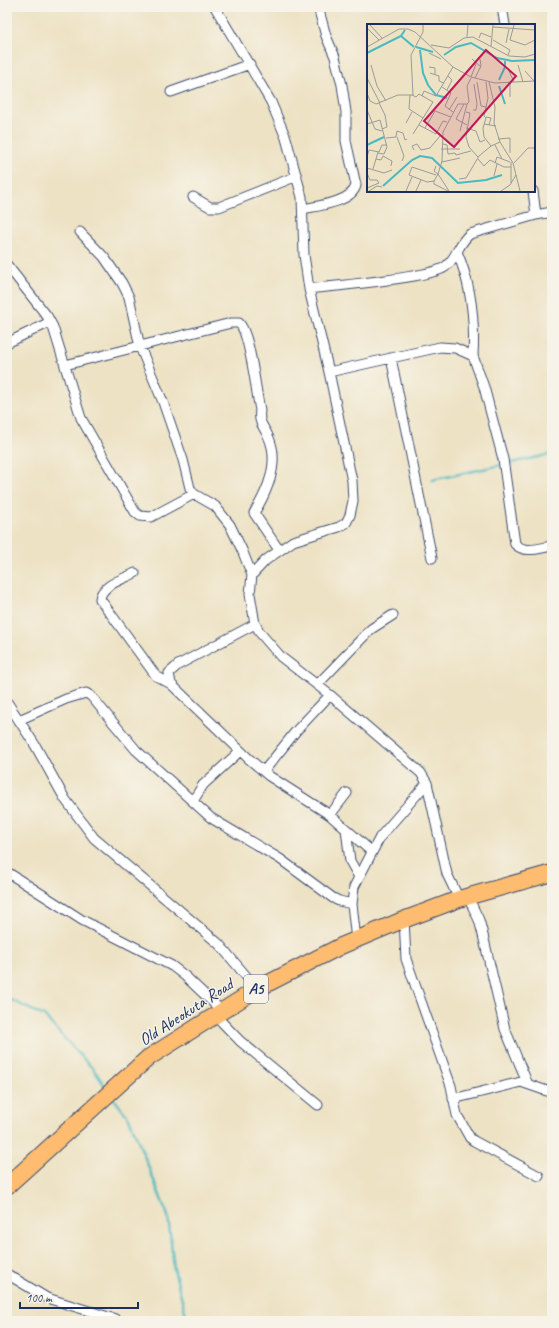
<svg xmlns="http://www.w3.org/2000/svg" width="559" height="1328" viewBox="0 0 559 1328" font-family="Caveat,sans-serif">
	<rect width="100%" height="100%" fill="#f7f3e8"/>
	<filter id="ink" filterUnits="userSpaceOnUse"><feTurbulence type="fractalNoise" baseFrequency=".025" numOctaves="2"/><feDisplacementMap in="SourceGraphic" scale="8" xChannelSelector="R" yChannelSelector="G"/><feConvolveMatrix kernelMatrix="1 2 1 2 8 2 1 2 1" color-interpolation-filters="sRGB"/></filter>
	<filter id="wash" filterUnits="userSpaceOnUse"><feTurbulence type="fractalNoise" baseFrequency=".012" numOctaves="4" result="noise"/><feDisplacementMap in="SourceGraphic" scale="16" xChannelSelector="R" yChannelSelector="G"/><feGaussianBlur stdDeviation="0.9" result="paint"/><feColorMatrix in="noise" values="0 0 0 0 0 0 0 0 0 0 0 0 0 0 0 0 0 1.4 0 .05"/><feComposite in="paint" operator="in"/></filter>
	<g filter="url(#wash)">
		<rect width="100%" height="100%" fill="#ede2c4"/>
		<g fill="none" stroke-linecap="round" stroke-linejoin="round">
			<!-- stream -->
			<path stroke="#4ab9c1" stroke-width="2.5" d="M432,480L552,454
				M7,998L44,1016L94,1070L105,1086
				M114,1099L129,1118L168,1216L174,1269L187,1319L189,1321"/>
		</g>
	</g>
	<g filter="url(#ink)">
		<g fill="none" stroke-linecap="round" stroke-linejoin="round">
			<!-- street casing -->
			<g stroke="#3a4a6d" stroke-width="11">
				<path id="street" d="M215,7L271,102L286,138L302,197L304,255L309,289L329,372L352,481L353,501L350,515L346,523L339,527L293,541L266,560L252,575L250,594L255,624L261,634L281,657L330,695L421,773L427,783L447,874L459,899
					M502,7L505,25
					M171,92L250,64
					M193,197L210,207H219L297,176
					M303,209C317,206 353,202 356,185L346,141V112L342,85L335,57L326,36L318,7
					M536,215L552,212
					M80,232L104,257L122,283L129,297L140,347L163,402L183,460L190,488L194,494L215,506L230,525L242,550L252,575
					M457,252C471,284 475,322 473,356
					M7,265L47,316L53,327L81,418L135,512L140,516L151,517L194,494
					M309,289C333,286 430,278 445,267C457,258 458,243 470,234L536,215L533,191
					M7,343L50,322
					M391,358L432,558
					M65,365L231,323H239C250,333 256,392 260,410C258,424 264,426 269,438C280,463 267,492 254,513L279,550
					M329,372L440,347L455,348L473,356L484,387L503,459L515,544C525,554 539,548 552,546
					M135,573C124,579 101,585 100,599L156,676L171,684L248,758L269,776L330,815L372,852
					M171,684L169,673L178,665L255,624
					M317,685L371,629L393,615
					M7,702L35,745L65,799L94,838L219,944L257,989
					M19,720L66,699L86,693L91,696L136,750L211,818L280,859L333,898L339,901L352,904
					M264,771L296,731L330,695
					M193,801L203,785L240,751
					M330,815L347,793
					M346,829L350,861L359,877
					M7,872L82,920L172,966L185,976L222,1011
					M468,897L479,920L482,931L505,1029L527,1082
					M404,919L406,959L451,1086L457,1115L470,1138L474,1141L539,1176
					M356,940L352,904L354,887L380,837L427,783
					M215,1015L240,1041L318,1105
					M453,1099L521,1082L547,1091L552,1090
					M7,1274L47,1298L115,1319"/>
			</g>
			<!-- highway casing -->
			<g stroke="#3a4a6d" stroke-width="18">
				<path id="highway" d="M7,1186L148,1058L257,989L341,946L398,922L459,899L552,873"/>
			</g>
			<!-- street -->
			<use href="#street" stroke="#fff" stroke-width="9"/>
			<!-- highway -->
			<use href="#highway" stroke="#fdbc6f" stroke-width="16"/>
		</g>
	</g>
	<g text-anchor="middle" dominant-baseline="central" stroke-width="3" stroke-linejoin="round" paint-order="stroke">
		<!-- shield labels -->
		<rect fill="#f7f3e8" stroke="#5d6a87" stroke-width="1" x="244" y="975" width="24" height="28" rx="3"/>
		<g font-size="16" font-weight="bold" fill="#1b2f5e">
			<text x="256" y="989">A5</text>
		</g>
		<!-- street labels -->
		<g font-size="17" fill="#1b2f5e" stroke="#f7f3e8">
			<text transform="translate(186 1012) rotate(-33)">Old Abeokuta Road</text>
		</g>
	</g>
	<!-- overview -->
	<g transform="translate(367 24)">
		<rect width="168" height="168" fill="#ede2c4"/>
		<path fill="none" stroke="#4ab9c1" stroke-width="2" d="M34,12L47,23M49,23L66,28M53,26L56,49L61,61L69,71L80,74M0,29L34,12L38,6M77,31L89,23L104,19L130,34L145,37L168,36M132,56L138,43V37M132,62L138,80M0,121L17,113M16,162L45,136L53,132L65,134L91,159L119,156L135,151"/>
		<path fill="none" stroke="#999a9b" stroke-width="1" d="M3,1L15,14M147,1L143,16L158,21L168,16M126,3L168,6M0,4L12,16M100,13L101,1M112,14L114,9L124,13M126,16L143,26L141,31M139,19L142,5M64,21L82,24L97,14L106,13L142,32L158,33L168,30M124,22L126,1M0,23L32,5H41L48,8L86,43L104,53L128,59L168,57M62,29L74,35M105,35L114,43M4,41L10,62L19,77M151,41L156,58M62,43L68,44V50M142,47L147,58M158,47L167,57M63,49L72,52V57L77,59M104,53L109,40M0,54L13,79M108,54L114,42L113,35M110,58L114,82L119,83M119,58L121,74L117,92L119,94L116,104L117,113L124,122L133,118L146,139L153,167M122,58L128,83L127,99L133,118M143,59V73M75,63L84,69L78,82L86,88M80,66L85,56L81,52M0,69L3,77L9,80L31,71H46L44,31L56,8V1M43,71L42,85L56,94M45,71L49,73L52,70L66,78L46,110M55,72L57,67L69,72L86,43M12,79L18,91L20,103L15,105M97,80L89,95L100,101M0,86L8,105L15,107M82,86L90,73M106,86H109L110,80L107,60M99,88L103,89L99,113L102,123L111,133M119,93L124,94L122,101M39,99L45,88M0,100L13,96L20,123L17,130L11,129M117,100L129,102M52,101L69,110L76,97L80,98M58,104L68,87L84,93M99,104L109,107L113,118L118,116M93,107L100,80M30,113L37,132L35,137M19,114L29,113L30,107L36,109L38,116L40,115M131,115L143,114V129M76,120L80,121L81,130L88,129L89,131L104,127M128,121L135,135M74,125H93M47,126L45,122L50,120L54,126L63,124L73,112M0,133L2,126L12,128L15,121H20M9,135L14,136L16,132L25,137L24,142M111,135L117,142L123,136L137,143H144V138M75,138L93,134M128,139L130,133L143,138M147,139L161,124H168M69,142L67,147L71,150L67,157L60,158L42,151L45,143L69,151M144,143V159M0,144L17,149L25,146M6,145L11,128M0,149L3,156H10L12,159L0,164M127,152L130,140M92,155L99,154L112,132L124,122M67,157V160L81,167M2,167L10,162L15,163M39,167L45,153M49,167L54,156M82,167L71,150L75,137L76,108L91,80H100L102,78L100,62L104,54M134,167L143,161L149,151"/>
		<path fill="#c2185b" fill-opacity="0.15" stroke="#c2185b" stroke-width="2" d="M119,26L149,52L87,123L57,97Z"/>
		<rect width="168" height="168" fill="none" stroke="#1b2f5e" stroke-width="2"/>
	</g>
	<!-- margin -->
	<rect width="559" height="1328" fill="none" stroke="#f7f3e8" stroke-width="24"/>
	<!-- scale -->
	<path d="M20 1302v6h118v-6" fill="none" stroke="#1b2f5e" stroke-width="2"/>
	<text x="26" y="1302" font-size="12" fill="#1b2f5e" stroke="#f7f3e8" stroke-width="3" paint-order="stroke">100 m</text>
</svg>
